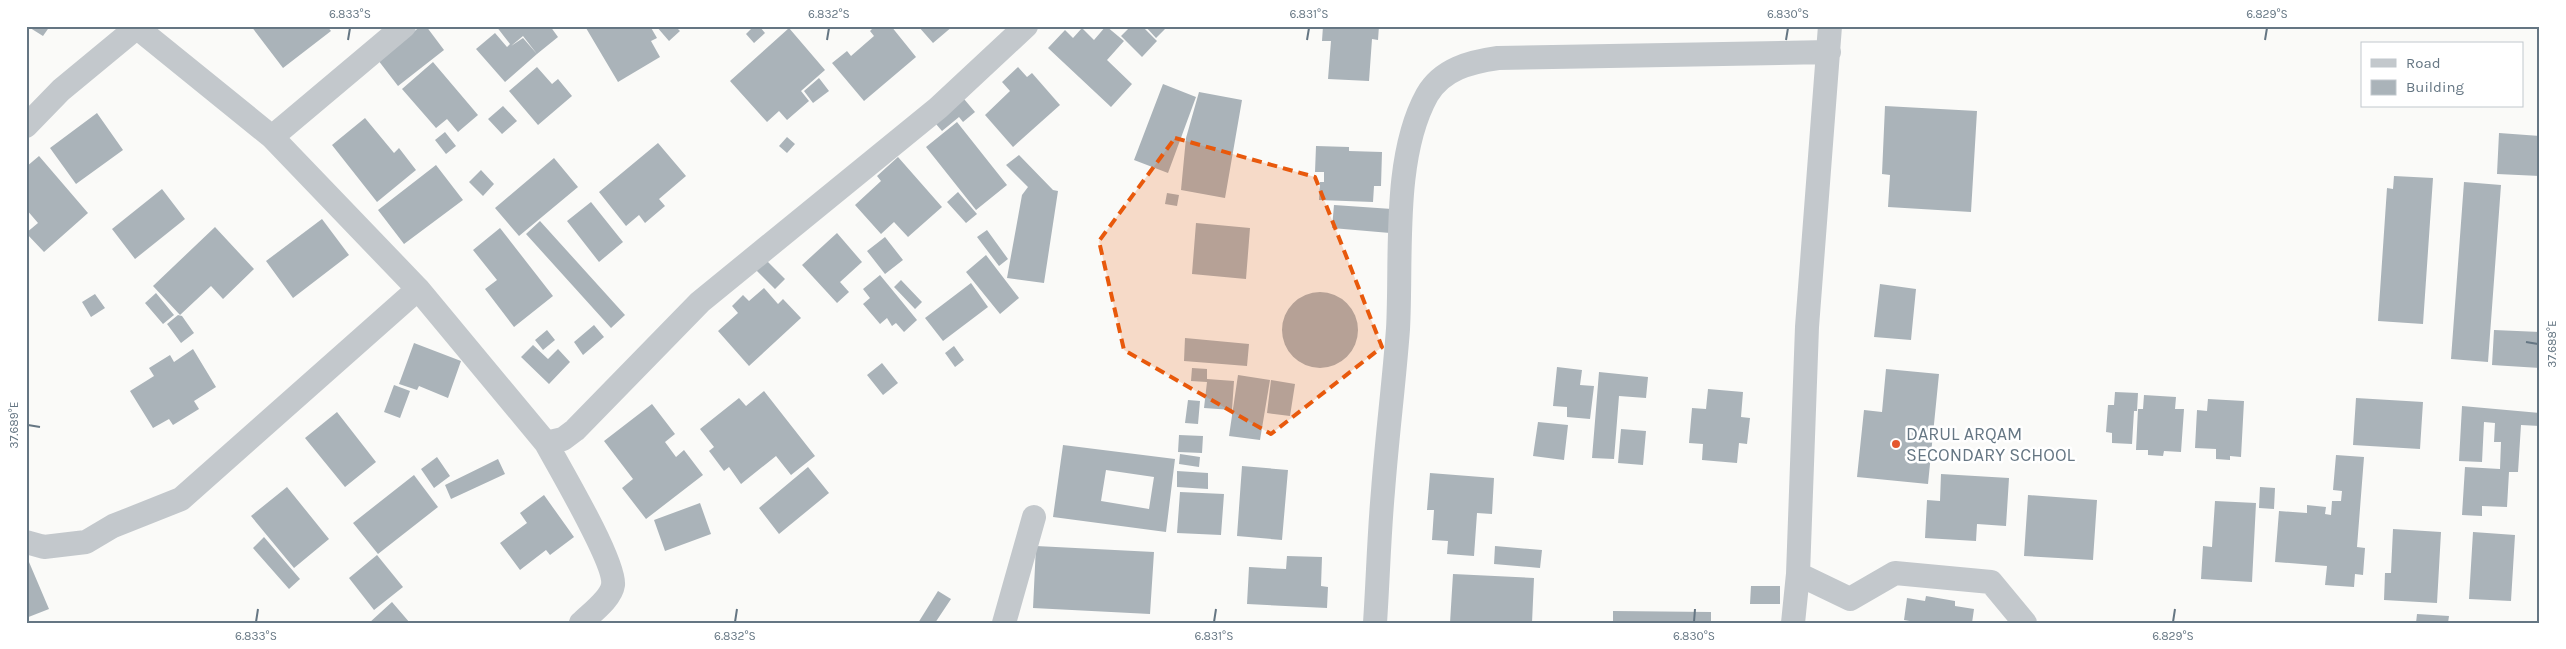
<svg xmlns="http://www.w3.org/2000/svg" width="2566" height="649" viewBox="0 0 2566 649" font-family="Karla,sans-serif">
	<rect width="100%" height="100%" fill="#fafaf8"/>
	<!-- building -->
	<path fill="#aab3b9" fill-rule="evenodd" d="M27,26H50L43,36Z
		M251,26H327L331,31L283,68Z
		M421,26H426L444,50L398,86L378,60Z
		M496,26H550L558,37L537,54L523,36L511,46L523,38L537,54L505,82L476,49L495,33L507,47L510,44Z
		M590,26H650L657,38L651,41L660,57L618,82L586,28Z
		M656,26H675L680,31L669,41Z
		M754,26H759L765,33L754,43L746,34Z
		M875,26H891L916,57L864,101L832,63L847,51L851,56L874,36L870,31Z
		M918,26H953L933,43Z
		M1106,26L1124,41L1107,60L1132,84L1111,107L1048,48L1065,30L1073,38L1082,28L1094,40Z
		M1131,26H1142L1157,41L1142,57L1121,36Z
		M1145,26H1162L1165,29L1156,38Z
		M1323,26H1379L1378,40L1372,39L1369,81L1328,79L1331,41H1322Z
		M789,28L825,70L801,91L809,101L787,120L779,111L767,122L730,81Z
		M433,62L478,115L458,132L447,119L436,128L402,89Z
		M537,67L552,84L558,79L572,96L538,125L509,91Z
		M1018,67L1027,77L1032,73L1060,105L1013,147L985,115L1010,91L1002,82Z
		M819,78L829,91L813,103L804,91Z
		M1163,84L1196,97L1168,173L1134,160Z
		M1199,92L1242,100L1225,198L1181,190L1186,138Z
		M959,93L975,112L963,122L959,117L942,131L930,117Z
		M503,106L517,121L502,134L488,119Z
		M1885,106L1977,111L1971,212L1888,207L1890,175L1882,174Z
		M97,113L123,150L76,184L50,148Z
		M365,118L394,153L399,148L416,170L377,202L332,145Z
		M957,122L1007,185L976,210L926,147Z
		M445,132L456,146L446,154L435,140Z
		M2499,133L2540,136V176L2497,174Z
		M787,137L795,144L787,153L779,146Z
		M658,143L686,176L659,199L665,206L645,223L639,215L626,226L599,192Z
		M1316,146L1349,147V151L1382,152L1381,186H1374L1373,202L1319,200L1320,182H1324V172H1315Z
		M1019,155L1053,190L1058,191L1044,283L1007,278L1022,195L1028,187L1006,165Z
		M39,156L88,213L44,252L26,233L38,223L26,209V167Z
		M898,157L942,207L908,237L894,222L881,234L855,205L881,181L877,176Z
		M554,158L578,187L519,236L495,208Z
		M436,165L463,200L404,244L378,210Z
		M481,170L494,184L483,196L469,182Z
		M2394,176L2433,178L2423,324L2378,321L2387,188L2393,189Z
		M2464,182L2501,185L2488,362L2451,359Z
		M162,189L185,219L135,259L112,229Z
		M958,192L977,214L966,223L947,202Z
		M1167,193L1179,195L1177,206L1165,204Z
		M591,202L623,242L599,262L567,221Z
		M1334,205L1392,209L1390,233L1332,228Z
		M322,219L349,255L293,298L266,261Z
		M540,221L625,315L611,328L526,234Z
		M1196,223L1250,228L1246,279L1192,274Z
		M215,227L254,269L223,299L211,286L180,315L153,286Z
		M500,228L553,296L514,327L485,289L497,280L473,250Z
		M987,230L1008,259L999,266L977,237Z
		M837,233L862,262L840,282L849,292L837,303L802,265Z
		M885,237L903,260L885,274L867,251Z
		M986,255L1019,298L1000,314L966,272Z
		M762,256L785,279L775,289L752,266Z
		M880,275L917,320L904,332L896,323L892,326L887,318L880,324L863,304L870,298L863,289Z
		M901,280L922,302L915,309L894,287Z
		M971,283L988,307L943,341L925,318Z
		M1880,284L1916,289L1911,340L1874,337Z
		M764,288L778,304L783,299L801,318L749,366L718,331L738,313L732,306L743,295L749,301Z
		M1282 330a38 38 0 1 1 76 0a38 38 0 1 1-76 0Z
		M156,293L174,315L163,324L145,303Z
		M95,294L105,308L91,317L82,302Z
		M178,315L182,316L194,333L181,343L167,324Z
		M594,325L604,337L583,355L574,342Z
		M547,330L555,340L543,350L535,340Z
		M2494,330L2540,332V368L2492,365Z
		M1185,338L1249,344L1247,366L1184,361Z
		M414,343L461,361L448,398L419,386L417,390L399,384Z
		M533,345L548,359L558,349L570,362L549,384L521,357Z
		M954,346L964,360L955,367L945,353Z
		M193,349L216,387L194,401L199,409L173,425L169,419L153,428L130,391L154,376L149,368L170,355L174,362Z
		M882,363L898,383L883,395L867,375Z
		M1557,367L1582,370L1580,385L1594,386L1590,419L1567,417V407L1553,406Z
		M1192,368L1207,369V379L1234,381L1232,410L1204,408L1207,382L1191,381Z
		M1886,369L1939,374L1928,484L1857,477L1864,410L1882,412Z
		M1599,372L1648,377L1646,398L1619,396L1614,459L1592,458Z
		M1238,375L1270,380L1260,440L1229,436Z
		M1271,380L1295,384L1290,416L1267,413Z
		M394,385L410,391L400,418L384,412Z
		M1708,389L1743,392L1741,417L1750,418L1747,444L1739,443L1737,463L1702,460L1703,444L1689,443L1692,408L1706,409Z
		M764,391L815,456L791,475L776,456L741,484L729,467L724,471L709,451L714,447L700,429L739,398L746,406Z
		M2115,392L2138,393L2137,411H2134L2132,444L2112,443V433L2106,432L2108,405H2114Z
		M2144,395L2176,397L2175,409H2184L2181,452L2164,451L2163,456L2148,455V450H2136L2138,409H2143Z
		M2356,398L2423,402L2420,449L2353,445Z
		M2208,399L2244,401L2241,457L2230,456V460L2216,459V449L2195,448L2197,410L2207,411Z
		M1188,400L1200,401L1198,424L1185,423Z
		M652,404L675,434L665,442L676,457L684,450L703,475L646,519L622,488L633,479L604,441Z
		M2462,406L2540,413V426L2521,425L2518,472H2509L2507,507L2482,506V516L2462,515L2465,467L2500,469L2501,442H2494L2495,423L2484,422L2482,462L2459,461Z
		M337,412L376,462L345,487L305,438Z
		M1538,422L1568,425L1564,460L1533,456Z
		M1621,429L1646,431L1643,465L1618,463Z
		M1179,435L1203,436L1202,453L1178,452Z
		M1063,445L1175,459L1166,532L1053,517ZM1106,470L1154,477L1149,509L1101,501Z
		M1180,454L1200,457L1199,467L1179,464Z
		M2336,455L2364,457L2357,547L2365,548L2363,575L2355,574L2354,587L2325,585L2327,566L2275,562L2279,511L2307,513V505L2326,507L2325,514L2331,515L2332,501H2341L2342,491L2333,490Z
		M437,457L450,476L434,488L421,469Z
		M498,459L505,474L451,499L445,485Z
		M1242,466L1288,470L1282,540L1237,536Z
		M808,467L829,493L779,534L759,508Z
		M1177,471L1208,473V489L1177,487Z
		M1430,473L1494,478L1492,514L1477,513L1474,556L1447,554L1448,541L1432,540L1434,510H1427Z
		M1941,474L2009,478L2006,526L1977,524L1976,541L1925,538L1927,500L1940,501Z
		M414,475L438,507L378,554L353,523Z
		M287,487L329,539L294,568L251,516Z
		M2260,487L2275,488L2274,509L2259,508Z
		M1180,492L1224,494L1221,535L1177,533Z
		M544,495L574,537L550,555L546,550L520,570L500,543L527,523L520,513Z
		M2028,495L2097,500L2093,560L2024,556Z
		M2215,501L2256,503L2252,582L2201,579L2203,546L2212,547Z
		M700,503L711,534L665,551L654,520Z
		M2393,529L2441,532L2437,603L2384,600L2385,573H2391Z
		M2473,532L2515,535L2511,601L2469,599Z
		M264,537L300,579L289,589L253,548Z
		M1036,546L1154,552L1150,614L1033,608Z
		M1495,546L1542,550L1540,568L1494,564Z
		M26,555L49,609L26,618Z
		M377,555L403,587L374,610L349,578Z
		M1287,556L1322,557L1321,586L1328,587L1327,608L1247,604L1249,567L1286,569Z
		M1453,574L1534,578L1532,623H1450Z
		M1751,586H1780V604H1750Z
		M938,591L951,599L935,623H918Z
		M1926,596L1955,601V606L1974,609L1972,623H1921L1904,620L1907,598L1925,601Z
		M392,602L410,623H369Z
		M1613,611L1711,612V623H1613Z
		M2417,614L2449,616L2448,623H2416Z"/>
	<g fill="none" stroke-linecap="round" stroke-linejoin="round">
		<!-- minor -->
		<path stroke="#c3c8cc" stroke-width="24" d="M135,26L272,137L418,289L546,443L563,439L575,430L700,302L938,108L1026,26
			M26,126L61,90L136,28
			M272,137L404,26
			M546,443C559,467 616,563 613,585C611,599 591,613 581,623
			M26,542L44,547L86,542L113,526L181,499L418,289
			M1798,574L1850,599L1895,573L1991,582L2025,623
			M1004,623L1034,517
			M1375,623C1378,579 1379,535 1383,491C1387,437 1394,383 1398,329C1402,258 1392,158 1427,95C1442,69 1470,62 1498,58L1829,52
			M1793,623L1798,574L1807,327L1830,26"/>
	</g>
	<!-- marked area -->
	<path fill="#e8590c" fill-opacity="0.2" stroke="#e8590c" stroke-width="4" stroke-dasharray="10 6" stroke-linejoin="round" d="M1175,138L1315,177L1382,347L1271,434L1124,350L1099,241Z"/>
	<!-- ticks -->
	<path fill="none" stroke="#657683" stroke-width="2" d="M348,40L350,28M827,40L829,28M1307,40L1309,28M1786,40L1788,28M2265,40L2267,28M2526,342L2538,344M28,425L40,427M256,622L258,609M735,622L737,609M1214,622L1216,609M1694,622L1695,609M2173,622L2175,609"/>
	<!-- markers -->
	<circle fill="#e4572e" stroke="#fff" stroke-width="2" cx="1896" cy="444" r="5"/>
	<g text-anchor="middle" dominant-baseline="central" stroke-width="5" stroke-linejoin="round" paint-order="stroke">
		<!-- poi labels -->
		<g font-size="18" fill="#657683" stroke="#fff" text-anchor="start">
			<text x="1906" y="434">DARUL ARQAM<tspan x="1906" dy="21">SECONDARY SCHOOL</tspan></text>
		</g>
	</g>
	<!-- border -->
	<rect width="2566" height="649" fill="none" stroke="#ffffff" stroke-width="55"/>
	<!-- legend -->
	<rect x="2361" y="42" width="162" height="65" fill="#ffffff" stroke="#c1c8cd"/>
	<rect x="2371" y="59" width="25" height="8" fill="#c3c8cc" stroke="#c1c8cd"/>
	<text x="2406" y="68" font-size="15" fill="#657683">Road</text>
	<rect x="2371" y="80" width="25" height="15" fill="#aab3b9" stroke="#c1c8cd"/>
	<text x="2406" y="92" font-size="15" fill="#657683">Building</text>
	<rect x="28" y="28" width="2510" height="594" fill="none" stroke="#657683" stroke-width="2"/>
	<g font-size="12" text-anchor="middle" fill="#657683">
		<text x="350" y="18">6.833°S</text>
		<text x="829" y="18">6.832°S</text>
		<text x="1309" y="18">6.831°S</text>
		<text x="1788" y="18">6.830°S</text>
		<text x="2267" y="18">6.829°S</text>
		<text transform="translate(2552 344) rotate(-90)" y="4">37.688°E</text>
		<text transform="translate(14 425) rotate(-90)" y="4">37.689°E</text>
		<text x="256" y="640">6.833°S</text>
		<text x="735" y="640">6.832°S</text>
		<text x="1214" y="640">6.831°S</text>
		<text x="1694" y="640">6.830°S</text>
		<text x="2173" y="640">6.829°S</text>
	</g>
</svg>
